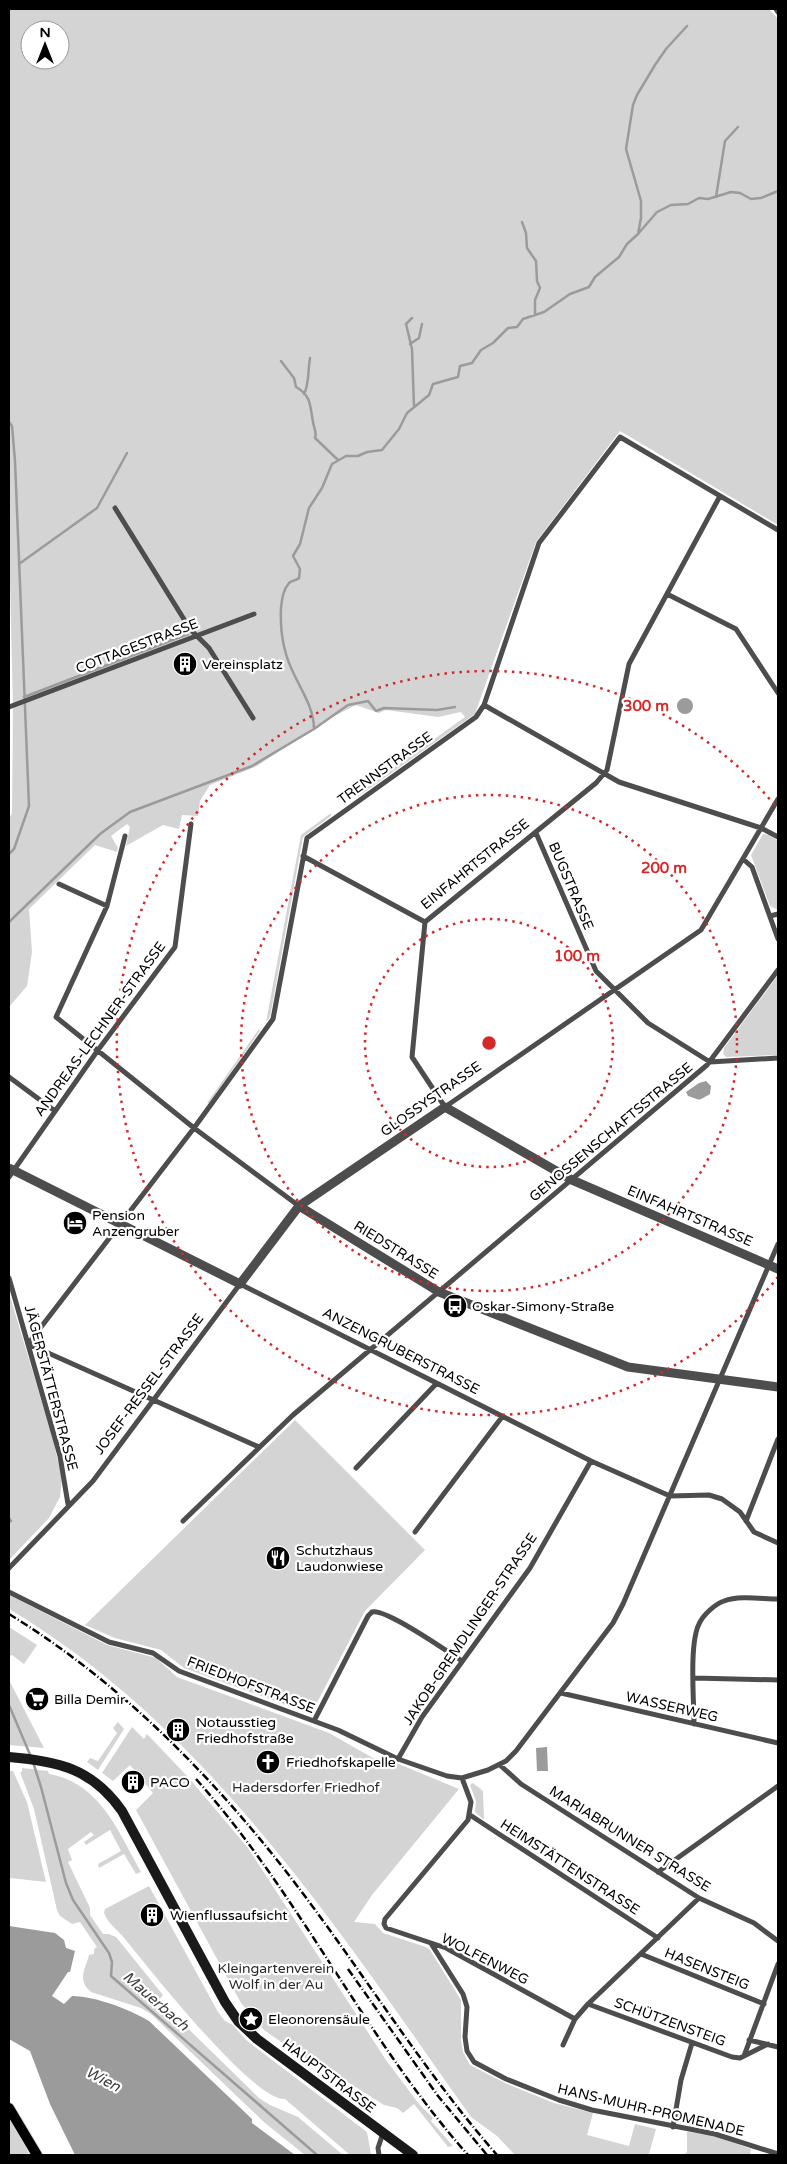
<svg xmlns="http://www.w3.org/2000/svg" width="787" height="2164" viewBox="0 0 787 2164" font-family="'Varela Round',sans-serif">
	<rect width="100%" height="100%" fill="#fff"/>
	<!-- green -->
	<path fill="#d4d4d4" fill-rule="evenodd" d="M9,9H769L778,19V525L620,431L536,542L475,714L356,798L355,796L465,717L461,712L438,717L386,710L379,713L356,705L321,723L257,766L210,785L200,801L198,816L182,815L179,829L163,825L126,846L130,827L127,824L111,836L118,848L117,852L95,845L29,909L32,952L27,986L9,1007V819L12,813L13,709L9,538ZM30,30H60V60H30Z
		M331,813V816L303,837L270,1017L266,1022L301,835Z
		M763,834L769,835L778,841V910L770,906L751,855Z
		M778,975V1055L726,1057L723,1054L724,1048Z
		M259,1029L260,1031L209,1103H207Z
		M9,1293L52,1436L62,1478L60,1497L49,1518L9,1560Z
		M295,1420L425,1550L365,1611L311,1714L184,1668L161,1650L115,1638L85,1625Z
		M9,1595L107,1645L156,1658L177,1677L329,1733L387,1766L394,1762L459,1789L372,1895L354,1922L375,1924L383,1933L426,1947L430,1950L461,2000V2040L463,2052L470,2065L505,2083L554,2103L593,2113L587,2135L629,2146L635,2124L656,2129L649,2154L652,2155H515L497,2136L471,2117C339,1931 210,1729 9,1609Z
		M9,1627L37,1645L24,1664L12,1655L9,1656Z
		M9,1680L44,1748L9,1745Z
		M118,1722L124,1729L98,1770L87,1762L90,1758L98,1761L117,1733L113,1728Z
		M132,1727L144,1739L147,1734L188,1777L248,1848L386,2060L419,2104L433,2118L431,2121L453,2146L448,2147L414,2104L403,2113L397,2108L384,2105L340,2077L304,2058L264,2030L241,2003L136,1810L153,1793L130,1765L113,1781L102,1773Z
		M22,1768L48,1771L49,1774C100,1783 118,1831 141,1872L136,1874L124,1854L99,1868L98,1864L121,1851L110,1830L86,1845L84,1842L94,1835L91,1832L68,1849L72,1860L68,1862L90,1908V1915L103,1934H109L116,1937L163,1995L159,2000L259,2098L270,2105L298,2117L343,2155H305L265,2123L151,2014L141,2008L91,1992C77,1980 85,1970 89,1955L94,1954V1949L97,1947L80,1922L72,1924L60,1916L57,1910L34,1809L20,1772H22Z
		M9,1771H13L27,1802L46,1882L10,1878L9,1875Z
		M473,1783L483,1791L484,1820L475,1812L476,1801L470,1785Z
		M149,1886L218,2012L225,2021L233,2025L246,2040L263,2053L367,2132L371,2155H350L285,2099C253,2101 148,1967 125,1939C118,1930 108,1924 104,1913L105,1909Z
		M10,2118L27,2146L26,2147L29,2155H9Z
		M687,2132L712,2135L751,2149L750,2155H684L687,2152Z"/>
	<!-- water -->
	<path fill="#9b9b9b" d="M677 706a8 8 0 1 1 16 0a8 8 0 1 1-16 0Z
		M706,1081L711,1086L710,1094C696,1102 702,1100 688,1096L686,1092L699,1083Z
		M547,1747L548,1771H537L536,1748Z
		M9,1926L55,1933L64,1940L66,1948L75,1951L70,1972H68L52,1996L64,2004L72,1996C97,1997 127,2008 149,2021L252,2119V2123L295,2155H75L50,2104L30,2051L9,2039Z"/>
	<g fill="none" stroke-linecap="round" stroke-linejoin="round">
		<!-- stream -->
		<path stroke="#9b9b9b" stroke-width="2.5" d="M716,197L725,141L738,127
			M522,222L526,233L527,248L536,261L537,281L540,288L535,300V315
			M638,234L657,212L671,205L688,204L699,198L708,199L731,192L740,193L751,199L761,198L778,191
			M412,318L406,324L412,349L414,407
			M410,344L419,338L422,324
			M281,361L294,378L296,387C312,396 310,407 313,422C314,429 317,432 315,438L338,460
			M304,394C309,386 308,369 310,358
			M9,422L12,426L15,461L29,806L14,849L9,854
			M19,564L97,508L127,453
			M24,697L188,634
			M314,729C314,708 301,690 293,672C283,652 280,630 281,608C282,599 283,590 289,583C292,580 296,581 299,578L300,569L293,556L300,544L309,508L322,488L332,464L346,456H358L367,452L382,450L399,429L407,413L429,395L433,384L458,377L460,366L472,363L481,350L493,343L508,328L517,327L523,319L544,312L570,294L589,287L595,277L619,257L627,244L638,234L641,218V201L626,149L633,105L637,95L655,65L666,49L687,26
			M9,922L100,834L130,812L252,766L314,729L348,705L368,701L376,711L384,708L437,710L455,707
			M9,1518L11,1521L9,1522
			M9,1705L31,1757
			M33,1762L41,1787L66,1883L73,1900L109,1953L112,1962L111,1976L317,2155"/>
		<!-- primary casing -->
		<g stroke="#dbdbdb" stroke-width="12">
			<path id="primary" d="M9,2108L37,2155"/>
		</g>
		<!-- minor -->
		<path stroke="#4d4d4d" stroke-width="5" d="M776,9L778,12
			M720,496L629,664L607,770L596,783L425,922L412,1057L445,1107L701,930L778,799
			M115,508L190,629L209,648L253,718
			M667,594L736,629L778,693
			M484,705L619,782L761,828L778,837
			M9,707L254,614
			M536,833L596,971L648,1023L710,1062L778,1058
			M125,836L107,906L56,1017L194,1128L299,1206
			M303,856L425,922
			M743,859L752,867L778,939
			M59,884L107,906
			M770,916L778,914
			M9,1077L55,1111
			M9,1177L98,1050L175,947L191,824
			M9,1278L60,1456L68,1504
			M259,1447L28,1344L194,1128L273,1019L307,838L476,717L484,705L539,543L620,437L778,530
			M356,1468L436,1384
			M183,1521L293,1415L707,1065L778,970
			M746,1521L778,1439
			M415,1532L502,1417
			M9,1568L93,1481L240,1284L591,1461L670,1496L709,1495L722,1499L740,1512L754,1532L778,1543
			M9,1592L109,1642L153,1653L179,1671L338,1730L398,1759L447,1776L462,1778L488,1770L506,1761L516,1751L613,1623L623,1604L778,1244
			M694,1678L778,1680
			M561,1693L778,1743
			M314,1721L368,1616L372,1612C385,1608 447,1651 462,1661
			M694,1724C694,1700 689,1644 699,1624C703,1615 715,1604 724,1601C740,1595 762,1599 778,1599
			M398,1759L422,1717L530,1568L591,1461
			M500,1765L521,1784L699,1898L754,1923L778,1941
			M462,1778L471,1802L468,1820L385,1919L384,1924L386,1928L446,1948L575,2019
			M470,1815L658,1938
			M658,1872L778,1786
			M432,1945L463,1994L467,2007L465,2037L467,2051L474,2062L506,2079L559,2100L592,2110L715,2134L778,2154
			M641,1954L764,2004
			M588,2004L732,2057L740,2058L768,2044
			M749,2040L778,2047
			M563,2045L575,2019L588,2004L699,1898
			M744,2056L778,1964
			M673,2127L681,2080L692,2043
			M379,2155L378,2148L383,2133"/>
		<!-- tertiary -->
		<path stroke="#4d4d4d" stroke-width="9" d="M9,1168L240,1284L299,1206L445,1107L572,1180L778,1269
			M299,1206L439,1292L628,1367L778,1387"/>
		<!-- secondary -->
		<path stroke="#1a1a1a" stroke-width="10" d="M9,1757C57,1761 92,1768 122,1811L225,2002L238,2021L257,2039L413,2155"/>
		<!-- primary -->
		<use href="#primary" stroke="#000" stroke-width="10"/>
		<!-- rail -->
		<path stroke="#000" stroke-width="2.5" stroke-dasharray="8 2.5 1 2.5" stroke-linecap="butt" d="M9,1614C128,1687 227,1791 310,1903C373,1988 428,2076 497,2155
			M196,1779C300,1895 365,2039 468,2155
			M348,1969L438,2096L487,2155"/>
	</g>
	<!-- distance rings -->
	<g fill="none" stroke="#d62828" stroke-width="2.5" stroke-dasharray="2.5 5">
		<circle cx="489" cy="1043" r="124"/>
		<circle cx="489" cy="1043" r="248"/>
		<path d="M778 1277A372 372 0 1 1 778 809"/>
	</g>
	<!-- icons -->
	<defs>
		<g id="building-disc" transform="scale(1.25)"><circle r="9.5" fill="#000" stroke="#fff"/><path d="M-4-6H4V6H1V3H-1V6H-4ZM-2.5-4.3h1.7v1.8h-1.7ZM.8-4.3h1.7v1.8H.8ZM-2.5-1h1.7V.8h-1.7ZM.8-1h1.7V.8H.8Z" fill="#fff"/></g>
		<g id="hotel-disc" transform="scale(1.25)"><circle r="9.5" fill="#000" stroke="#fff"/><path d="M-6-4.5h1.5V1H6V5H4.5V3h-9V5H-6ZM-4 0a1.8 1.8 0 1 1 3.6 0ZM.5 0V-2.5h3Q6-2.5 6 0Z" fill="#fff"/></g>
		<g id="bus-disc" transform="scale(1.25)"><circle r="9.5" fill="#000" stroke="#fff"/><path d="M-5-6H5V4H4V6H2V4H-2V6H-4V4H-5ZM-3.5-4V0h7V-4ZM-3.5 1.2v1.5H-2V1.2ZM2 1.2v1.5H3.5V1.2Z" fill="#fff"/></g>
		<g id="restaurant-disc" transform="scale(1.25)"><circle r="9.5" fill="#000" stroke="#fff"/><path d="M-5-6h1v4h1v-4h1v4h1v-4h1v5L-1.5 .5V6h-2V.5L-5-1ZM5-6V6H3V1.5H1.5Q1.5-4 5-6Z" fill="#fff"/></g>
		<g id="supermarket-disc" transform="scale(1.25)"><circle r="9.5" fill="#000" stroke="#fff"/><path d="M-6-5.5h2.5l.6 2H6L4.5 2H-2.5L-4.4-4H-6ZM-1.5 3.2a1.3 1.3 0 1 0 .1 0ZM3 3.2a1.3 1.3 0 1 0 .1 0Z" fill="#fff"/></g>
		<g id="church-disc" transform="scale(1.25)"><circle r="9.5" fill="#000" stroke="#fff"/><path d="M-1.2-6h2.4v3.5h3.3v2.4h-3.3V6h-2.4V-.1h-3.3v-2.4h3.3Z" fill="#fff"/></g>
		<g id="sight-disc" transform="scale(1.25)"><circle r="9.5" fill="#000" stroke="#fff"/><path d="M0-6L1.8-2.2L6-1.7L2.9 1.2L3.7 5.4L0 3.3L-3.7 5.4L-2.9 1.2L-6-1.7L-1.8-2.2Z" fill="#fff"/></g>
	</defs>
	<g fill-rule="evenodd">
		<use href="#building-disc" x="185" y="664"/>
		<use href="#hotel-disc" x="75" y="1223"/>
		<use href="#bus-disc" x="455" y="1306"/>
		<use href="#restaurant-disc" x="278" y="1558"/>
		<use href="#supermarket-disc" x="37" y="1699"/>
		<use href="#building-disc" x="178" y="1730"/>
		<use href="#church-disc" x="268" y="1762"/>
		<use href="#building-disc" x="133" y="1782"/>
		<use href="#building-disc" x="152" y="1915"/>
		<use href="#sight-disc" x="251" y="2019"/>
	</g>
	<g text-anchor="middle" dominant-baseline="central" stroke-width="4.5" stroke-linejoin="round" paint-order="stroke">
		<!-- street labels -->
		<g font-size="14" fill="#000" stroke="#fff">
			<text transform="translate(137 646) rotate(-21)">COTTAGESTRASSE</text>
			<text transform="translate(385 768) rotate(-36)">TRENNSTRASSE</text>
			<text transform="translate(475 864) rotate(-39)">EINFAHRTSTRASSE</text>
			<text transform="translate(571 886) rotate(67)">BUGSTRASSE</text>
			<text transform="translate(100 1029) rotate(-54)">ANDREAS-LECHNER-STRASSE</text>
			<text transform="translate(431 1099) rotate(-35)">GLOSSYSTRASSE</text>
			<text transform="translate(611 1132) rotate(-40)">GENOSSENSCHAFTSSTRASSE</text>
			<text transform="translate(690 1216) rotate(23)">EINFAHRTSTRASSE</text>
			<text transform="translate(396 1250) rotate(32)">RIEDSTRASSE</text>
			<text transform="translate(401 1351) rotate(27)">ANZENGRUBERSTRASSE</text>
			<text transform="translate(149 1384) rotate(-53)">JOSEF-RESSEL-STRASSE</text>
			<text transform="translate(51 1388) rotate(75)">JÄGERSTÄTTERSTRASSE</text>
			<text transform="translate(470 1629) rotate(-56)">JAKOB-GREMDLINGER-STRASSE</text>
			<text transform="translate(251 1685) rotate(21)">FRIEDHOFSTRASSE</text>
			<text transform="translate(672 1707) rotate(13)">WASSERWEG</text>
			<text transform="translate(630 1839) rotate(32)">MARIABRUNNER STRASSE</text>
			<text transform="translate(570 1867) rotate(33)">HEIMSTÄTTENSTRASSE</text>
			<text transform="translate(485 1959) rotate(27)">WOLFENWEG</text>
			<text transform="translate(707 1969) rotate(22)">HASENSTEIG</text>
			<text transform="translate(670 2022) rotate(20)">SCHÜTZENSTEIG</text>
			<text transform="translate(329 2076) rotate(37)">HAUPTSTRASSE</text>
			<text transform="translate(651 2110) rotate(13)">HANS-MUHR-PROMENADE</text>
		</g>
		<!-- poi labels -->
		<g font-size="14" fill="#000" stroke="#fff" text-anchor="start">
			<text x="202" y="664">Vereinsplatz</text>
			<text x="92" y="1215">Pension<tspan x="92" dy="16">Anzengruber</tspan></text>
			<text x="472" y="1306">Oskar-Simony-Straße</text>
			<text x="296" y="1550">Schutzhaus<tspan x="296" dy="16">Laudonwiese</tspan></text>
			<text x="54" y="1699">Billa Demir</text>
			<text x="196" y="1722">Notausstieg<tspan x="196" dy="16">Friedhofstraße</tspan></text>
			<text x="286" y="1762">Friedhofskapelle</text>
			<text x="150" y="1782">PACO</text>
			<text x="170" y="1915">Wienflussaufsicht</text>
			<text x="268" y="2019">Eleonorensäule</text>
		</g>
		<!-- park labels -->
		<g font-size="14" fill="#2b2b2b" stroke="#fff">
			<text x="306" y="1787">Hadersdorfer Friedhof</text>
			<text x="276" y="1968">Kleingartenverein<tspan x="276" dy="16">Wolf in der Au</tspan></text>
		</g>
		<!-- water labels -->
		<g font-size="15" font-style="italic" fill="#3c3c3c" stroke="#fff">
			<text transform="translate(156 2001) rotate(41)">Mauerbach</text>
			<text transform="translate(103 2079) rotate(28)">Wien</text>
		</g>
	</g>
	<circle cx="489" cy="1043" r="8" fill="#d62828" stroke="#fff" stroke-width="2.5"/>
	<g font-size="15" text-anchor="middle" font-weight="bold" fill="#d62828" stroke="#fff" stroke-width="4.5" stroke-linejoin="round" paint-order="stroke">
		<text x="646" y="711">300 m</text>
		<text x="664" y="873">200 m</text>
		<text x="577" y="961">100 m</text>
	</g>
	<!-- border -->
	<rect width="787" height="2164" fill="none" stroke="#000000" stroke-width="20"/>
	<!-- north arrow -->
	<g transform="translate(45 45)"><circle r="24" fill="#ffffff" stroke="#999999"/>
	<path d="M0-4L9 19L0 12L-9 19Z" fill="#000000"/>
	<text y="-8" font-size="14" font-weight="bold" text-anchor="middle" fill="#000000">N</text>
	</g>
</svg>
